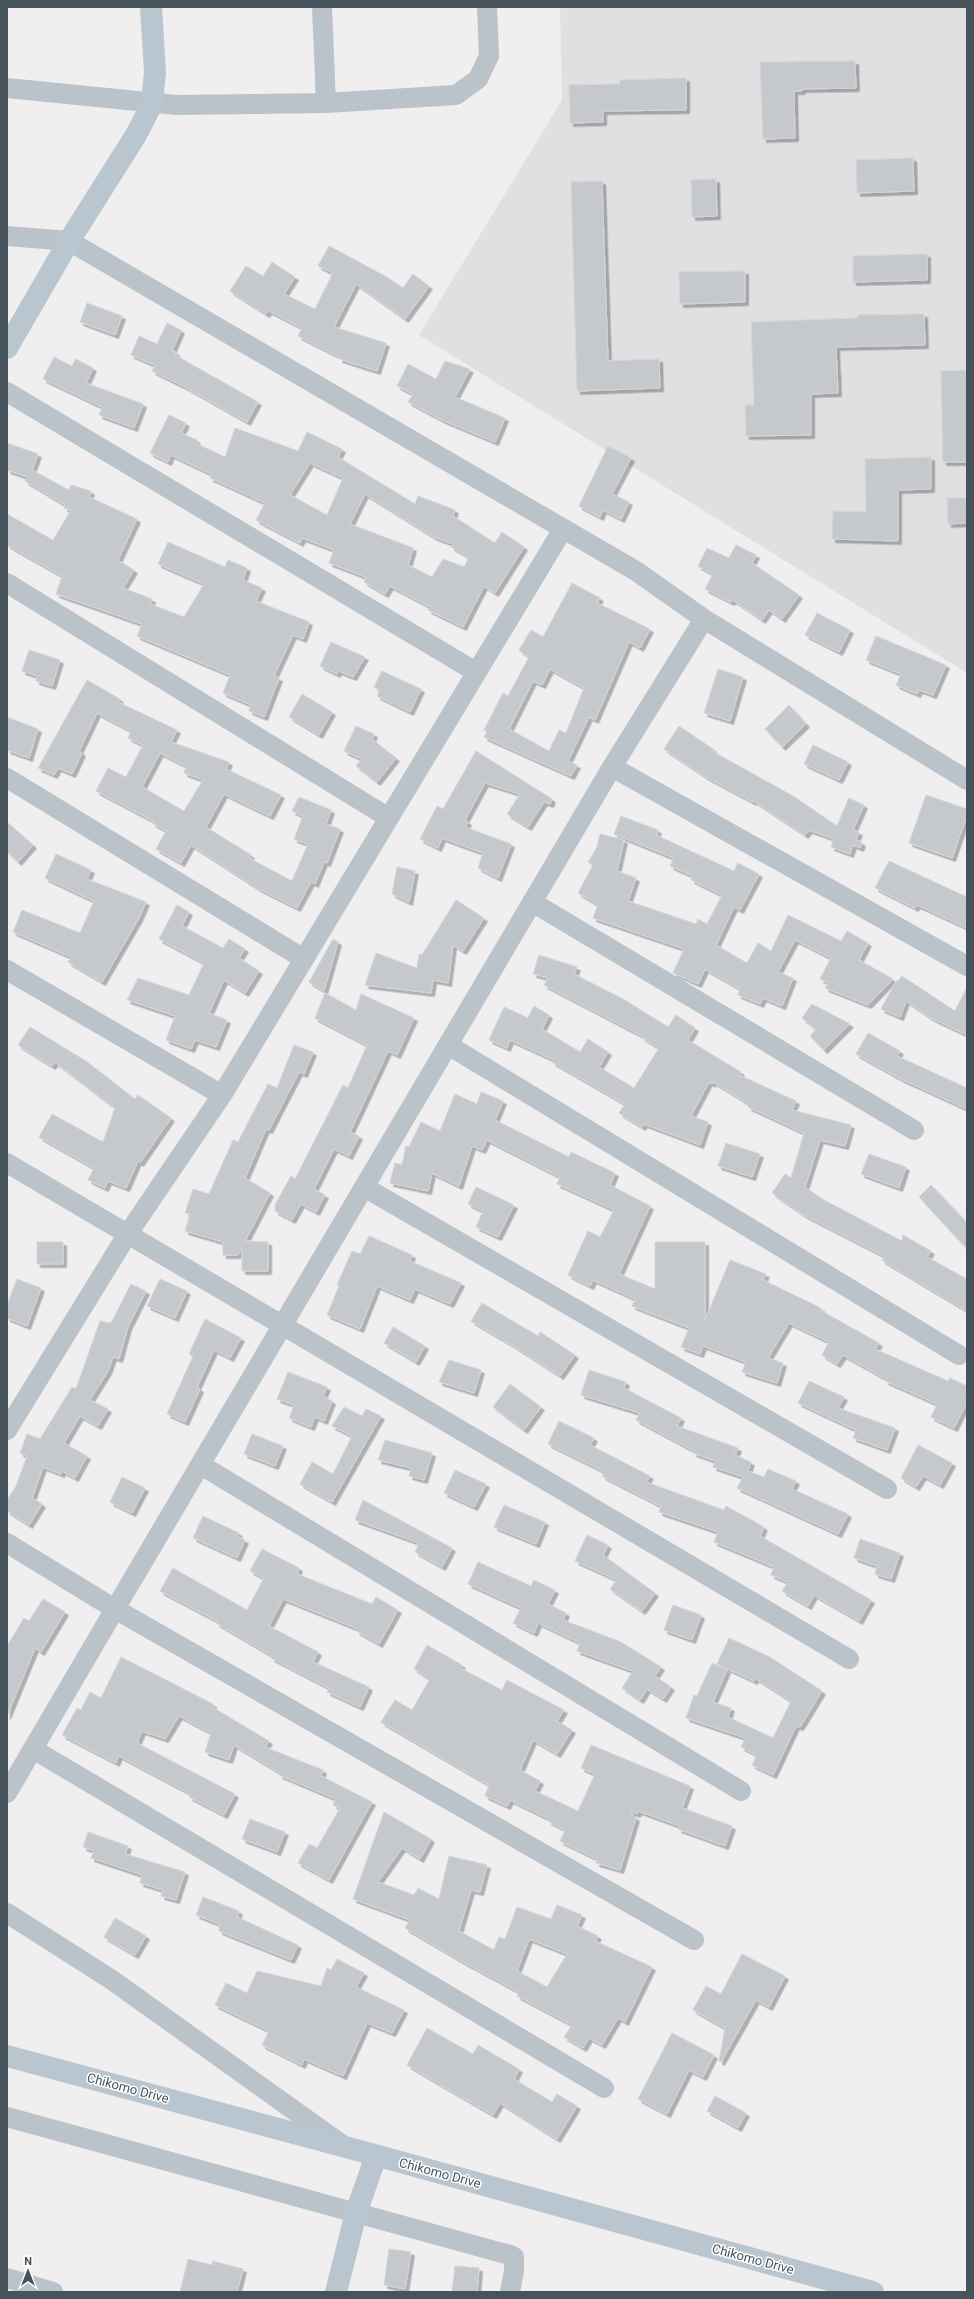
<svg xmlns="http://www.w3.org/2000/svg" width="974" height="2299" viewBox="0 0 974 2299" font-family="Roboto,sans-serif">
	<defs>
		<filter id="shadow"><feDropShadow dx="3.5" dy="3.5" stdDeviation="0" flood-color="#0004"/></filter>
	</defs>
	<rect width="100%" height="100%" fill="#f0eeee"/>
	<!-- education -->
	<path fill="#e1dfdf" d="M560,7H967V673L419,335L562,100Z"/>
	<!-- building -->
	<path fill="#c5c9cd" stroke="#d2d5d9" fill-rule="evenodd" filter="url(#shadow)" d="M855,61L856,88L801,89L802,91H794L795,138L763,139L760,62Z
		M686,78V110L603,111V122L570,123L569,85L620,84V80Z
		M913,158L914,191L857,193L856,160Z
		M716,179L717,216L692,217L691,180Z
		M602,181L608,361L659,359L660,388L577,391L571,182Z
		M329,246L385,276L403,288L413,274L429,286L405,319L356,284L334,327L386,343L377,371L339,359L340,357L298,336L302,328L269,311L266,314L230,291L246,266L263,276L272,262L295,277L284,294L315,309L333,273L318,266Z
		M927,254V280L853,282V256Z
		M745,271V302L680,304L679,272Z
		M87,303L122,316L115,335L80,322Z
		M924,314L925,345L836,347L838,393L811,394V435L746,436L745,405H754L751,322L858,318V315Z
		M167,323L181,330L172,351L176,352L175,355L258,402L247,422L187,388L152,371L155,365L131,355L139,336L157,344Z
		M54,357L72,366L76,359L93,368L86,383L143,404L134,428L99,415L102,407L43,379Z
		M445,361L470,369L455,397L505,418L495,442L442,420L408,402L413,394L397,386L408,364L436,379Z
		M967,370V462H943L941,371Z
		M169,415L186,423L181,433L197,440L195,443L225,457L235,428L298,451L307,432L342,449L338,457L415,504L418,496L455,510L453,516L495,543L502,532L524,547L495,593L484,586L463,627L428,610L430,607L390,586L385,594L364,582L366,577L329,563L334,550L302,538L300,543L256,520L265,503L210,478L211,474L171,455L168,462L150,453ZM310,463L343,478L327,515L290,495ZM365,494L434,537L453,544L451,547L469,557L464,567L443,559L432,577L408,565L413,548L350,524Z
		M7,443L38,454L32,470L69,490L71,485L91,491L89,497L137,519L118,560L134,570L123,588L152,599L150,604L184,617L204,584L158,564L168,542L225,567L228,560L247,568L243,580L262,588L256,601L309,622L303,639L293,635L274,676L279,678L264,717L249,711L251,705L223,693L230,675L137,636L142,624L56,594L62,576L7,545V514L53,540L71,510L64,508L65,505L25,481L27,477L7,470Z
		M608,446L631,458L612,494L629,502L621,519L603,510L600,517L579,506Z
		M931,457V489L898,490V541L832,539L833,511L866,512L865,459Z
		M947,498H967V523L948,524Z
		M736,545L756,555L752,563L799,595L782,619L769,610L762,620L733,600L731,602L705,589L713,574L698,566L707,548L729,558Z
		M572,583L600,598L597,603L650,629L640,648L629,642L595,720L589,717L568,761L577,765L571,776L484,737L487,732L484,730L503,693L508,696L529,657L519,650L531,630L543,637ZM550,669L584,688L566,733L559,730L549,751L509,729L533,681L542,685Z
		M817,613L850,630L839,652L805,635Z
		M876,636L946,665L933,695L919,690L917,694L896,685L901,674L866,660Z
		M331,642L365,657L353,677L338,671L337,674L320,666Z
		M29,650L60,660L52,686L36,681L37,676L22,671Z
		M718,669L743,677L730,721L704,713Z
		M382,671L421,689L410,712L377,696L380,690L374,687Z
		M87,680L120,699L118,702L177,730L171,742L229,762L226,769L281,795L270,816L224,794L206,827L251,855L249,858L292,881L308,844L294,839L303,816L292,811L299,797L331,810L326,824L340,829L327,863L324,862L315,884L311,882L297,908L259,889L191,845L181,863L156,849L166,831L152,823L153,821L96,791L108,768L126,777L143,745L128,738L131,731L97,713L79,751L82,753L72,774L58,768L54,775L38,768ZM160,753L186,766L184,773L203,780L184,811L142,787Z
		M302,694L332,712L319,735L289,717Z
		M789,705L806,724L782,747L765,729Z
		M7,717L38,729L29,758L7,750Z
		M356,726L374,734L372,739L396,758L377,782L356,766L362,759L344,751Z
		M679,726L713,749L712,751L793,796L837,826L849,798L864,805L853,830L859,832L856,839L862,843L860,848L853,845L850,854L831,847L834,839L809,830L805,835L754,801L753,802L706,777L664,749Z
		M813,745L848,762L839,780L804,764Z
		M476,751L552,799L550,804L544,802L528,827L507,814L520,794L485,783L465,820L468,822L465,827L511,844L498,878L478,868L483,853L442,838L438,848L420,839L437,806L443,809Z
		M926,795L967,809V815L952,858L909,843Z
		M621,816L658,830L656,835L734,871L738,863L759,874L740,910L734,907L716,945L747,963L758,943L771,951L788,915L841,941L847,931L868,943L859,960L893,979L868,1005L825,988L829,983L820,979L831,958L795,940L778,972L793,978L782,1006L763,998L760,1004L738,995L740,989L705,969L698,984L673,973L684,949L593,918L598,905L578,893L593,865L588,862L597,847L600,834L624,840L617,871L636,878L628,901L696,924L698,919L707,924L722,895L691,880L693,876L670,866L674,858L614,834Z
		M7,822L33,845L18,862L7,852Z
		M56,854L91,870L87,879L146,902L139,918L102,982L68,962L71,957L13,932L22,910L80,933L94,901L45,878Z
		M889,861L967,897V928L917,905L915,908L875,888Z
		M397,867L415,871L409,902L392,894Z
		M456,900L484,918L463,951L453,945L448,983L433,980L431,993L365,985L376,953L417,968L419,954L422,955Z
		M177,905L189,912L182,926L223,948L229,939L245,949L239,958L259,971L245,993L224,980L209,1013L227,1020L216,1047L195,1040L191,1049L166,1040L175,1016L127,1000L138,978L189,995L204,963L159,939Z
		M333,939L338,942L324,991L309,982Z
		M539,955L577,967L574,974L625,1000L668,1027L676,1015L695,1028L688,1040L741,1072L739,1075L796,1101L792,1110L851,1125L845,1146L820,1140L805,1187L824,1200L883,1231L902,1241L903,1235L931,1251L927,1257L967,1279V1311L882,1260L884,1256L804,1215L772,1193L785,1174L791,1178L804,1133L748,1107L749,1104L713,1082L712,1084L709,1082L691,1116L708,1122L700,1145L644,1124L642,1127L619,1113L625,1104L552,1062L554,1060L510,1040L507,1048L489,1040L504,1007L528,1018L534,1006L549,1015L542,1029L580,1052L588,1039L608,1052L599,1067L634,1088L659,1048L641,1037L642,1036L544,985L548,978L533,974Z
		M902,976L955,1011L967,987V1035L931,1018L906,1001L900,1017L881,1009L896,981H898Z
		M325,993L356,1010L361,994L414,1018L397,1055L388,1051L350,1132L359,1136L349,1156L334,1149L314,1189L325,1195L316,1212L301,1204L292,1220L275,1211V1205L291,1176L295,1179L343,1085L348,1088L367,1045L315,1018Z
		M812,1004L850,1024L824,1050L810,1036L816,1029L802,1018Z
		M30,1027L86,1061L135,1099L138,1095L171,1118L140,1163L138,1161L126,1188L108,1181L105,1188L88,1180L94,1168L39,1137L52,1114L103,1142L115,1108L55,1062L52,1066L18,1045Z
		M868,1033L900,1051L897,1056L967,1088V1109L901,1079L856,1054Z
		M294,1045L313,1052L304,1074L299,1072L269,1130L266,1129L245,1178L270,1193L245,1241L268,1242V1271H242V1248L238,1255H223V1242L185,1231L190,1214L185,1213L193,1189L209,1194L233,1140L238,1142L268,1084L277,1088Z
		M481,1092L503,1101L495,1120L569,1157L571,1152L615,1173L610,1185L650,1206L619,1274L655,1289V1242H705V1320L730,1260L766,1274L763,1280L821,1308L820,1310L879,1343L875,1349L948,1381L950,1378L967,1386V1402L954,1428L931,1417L937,1404L885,1381L886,1379L843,1355L837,1364L822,1355L829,1342L789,1323L768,1358L783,1363L777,1383L742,1372L746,1362L703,1346L700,1354L681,1347L689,1328L632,1306L635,1299L593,1280L590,1286L568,1275L588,1231L600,1237L614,1210L557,1184L560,1177L487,1140L482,1150L472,1146L459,1186L432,1173L428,1191L390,1183L395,1163L402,1165L406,1146L409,1147L421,1122L440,1131L455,1094L477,1104Z
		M726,1143L760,1154L752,1177L718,1166Z
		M869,1154L906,1167L899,1188L861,1174Z
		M931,1185L967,1223V1249L919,1197Z
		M476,1187L514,1205L498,1237L476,1227L483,1211L468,1204Z
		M369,1236L412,1255L410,1261L461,1283L450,1304L415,1289L410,1300L377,1286L360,1329L327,1315L339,1286L337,1285L352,1251L360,1254Z
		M37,1242H63V1264H37Z
		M17,1279L41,1288L27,1326L7,1318V1305Z
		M160,1279L187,1291L175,1318L147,1306Z
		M131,1284L146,1291L128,1327L119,1359L113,1357L108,1371L90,1400L108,1409L98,1426L80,1416L64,1443L87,1456L75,1478L62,1471L61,1474L43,1467L32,1498L42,1504L29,1525L7,1511V1500L16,1486L27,1456L20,1453L27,1434L40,1439L72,1387L76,1389L100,1321L111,1323Z
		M482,1303L538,1336L540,1332L575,1355L560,1376L509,1343L471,1321Z
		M205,1319L241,1338L230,1358L214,1350L197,1387L200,1389L185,1422L167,1414L193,1356L189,1354Z
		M393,1327L425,1346L416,1362L384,1343Z
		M449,1360L481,1370L474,1393L439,1382Z
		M589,1370L626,1382L624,1388L681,1418L677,1426L738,1448L735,1455L751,1462L748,1471L764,1477L768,1469L796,1481L792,1489L848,1514L838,1534L737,1488L743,1477L713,1467L715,1461L693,1453L694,1451L636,1420L640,1413L581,1395Z
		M288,1372L327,1387L323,1396L332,1401L324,1421L315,1417L311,1427L289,1418L294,1405L277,1399Z
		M809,1381L844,1397L838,1408L895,1428L887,1450L853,1438L856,1430L798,1403Z
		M510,1384L541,1407L524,1430L493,1407Z
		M344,1407L362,1416L366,1409L381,1416L332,1502L300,1484L312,1462L333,1474L352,1436L332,1426Z
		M559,1421L594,1438L590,1445L650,1476L646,1482L724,1510L726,1506L764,1527L760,1536L871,1600L859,1621L814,1595L808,1606L782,1591L788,1582L771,1575L774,1567L714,1542L718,1532L659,1512L661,1506L602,1476L605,1472L548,1444Z
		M252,1434L283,1446L275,1466L244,1454Z
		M385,1440L432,1453L424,1480L409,1476L411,1468L378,1460Z
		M918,1445L952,1463L940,1485L923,1476L916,1487L901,1478Z
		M455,1470L486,1484L474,1507L444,1493Z
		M122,1477L145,1488L132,1513L110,1502Z
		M363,1500L452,1548L442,1567L415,1552L419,1543L355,1520Z
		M504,1505L545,1522L536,1544L494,1527Z
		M203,1516L239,1533L237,1536L245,1540L237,1558L193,1538Z
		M587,1535L608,1545L603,1555L655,1593L642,1611L610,1589L617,1580L575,1561Z
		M860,1539L900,1553L891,1579L875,1574L877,1566L854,1558Z
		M262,1549L299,1568L297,1574L372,1604L376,1597L398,1610L379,1644L356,1631L358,1629L283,1599L269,1626L318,1652L313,1662L369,1687L360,1707L327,1692L329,1688L271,1658L272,1656L216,1623L217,1621L160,1591L173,1568L247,1610L264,1578L250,1571Z
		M478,1562L531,1586L534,1580L555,1590L548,1604L566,1613L563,1620L621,1642L661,1667L655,1676L671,1687L663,1699L647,1689L640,1700L622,1688L633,1671L577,1651L580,1643L538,1623L534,1633L513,1623L521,1608L468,1584Z
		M43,1599L65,1612L41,1652L35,1648L7,1716V1646L24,1618L29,1621Z
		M673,1605L701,1615L692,1640L664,1630Z
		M729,1638L770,1657L822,1691L800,1727L796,1726L773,1775L752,1765L757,1755L741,1747L745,1738L686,1718L694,1695L697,1696L712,1663L727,1670L713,1702L731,1708L728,1717L773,1738L791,1701L755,1678L754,1681L717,1664Z
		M427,1645L462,1665L460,1668L502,1690L507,1680L564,1710L557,1721L572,1730L557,1754L533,1740L520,1770L540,1781L535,1791L578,1811L595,1774L581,1768L591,1745L690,1786L682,1808L732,1826L725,1846L678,1829L680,1826L638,1811L637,1814L631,1812V1814L636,1818L620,1870L596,1863L597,1859L560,1841L565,1830L548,1821L549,1819L510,1800L507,1806L485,1796L489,1785L381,1722L395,1700L412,1710L430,1679L414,1669Z
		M121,1657L213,1704L212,1707L269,1741L265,1747L323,1770L321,1776L372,1802L329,1880L298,1863L309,1844L317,1848L340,1808L333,1805L336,1799L279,1775L280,1773L234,1745L229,1760L205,1752L211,1733L179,1716L165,1739L142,1731L137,1743L235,1794L224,1815L189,1797L191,1794L119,1756L116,1763L62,1735L77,1708L81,1710L90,1692L101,1698Z
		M384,1812L431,1839L420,1859L402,1848L378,1882L414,1895L418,1888L439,1899L449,1856L487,1865L480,1892L471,1890L459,1931L494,1950L499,1937L505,1939L517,1907L551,1919L557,1905L582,1915L577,1926L598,1936L595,1941L652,1967L625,2022L618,2018L602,2045L589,2038L583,2048L564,2037L572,2025L517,1996L519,1992L463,1962L405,1928L410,1920L353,1899ZM529,1939L567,1954L547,1987L517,1971Z
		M250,1819L285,1832L277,1852L242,1839Z
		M88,1832L128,1846L125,1854L185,1872L176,1900L161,1896L163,1890L140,1883L142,1875L91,1858L94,1851L83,1847Z
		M203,1897L239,1911L237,1917L298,1945L291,1960L219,1931V1924L196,1915Z
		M115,1918L146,1936L135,1955L104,1937Z
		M742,1954L785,1976L769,2007L756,2000L721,2062L719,2061L725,2028L693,2010L706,1986L721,1994Z
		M337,1959L364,1973L356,1987L404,2010L392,2033L367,2023L343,2076L304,2059L302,2065L262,2045L269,2031L215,2005L226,1983L247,1993L257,1971L321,1986L327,1968L331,1970Z
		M427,2028L473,2054L478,2045L519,2069L514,2079L552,2102L557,2094L577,2106L557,2139L500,2103L493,2115L407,2065Z
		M672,2033L714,2055L703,2077L689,2070L667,2114L638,2099Z
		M715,2096L746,2113L738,2128L707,2111Z
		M389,2249L411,2252L405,2289L384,2285Z
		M188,2259L212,2265L213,2261L243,2269L237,2292H180Z
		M455,2266L479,2268L477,2292H452Z"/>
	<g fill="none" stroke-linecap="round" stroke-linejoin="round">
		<!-- street -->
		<path stroke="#bac3ca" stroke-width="20" d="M322,7L326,103
			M7,88L177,105L326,103L456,95L478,79L489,56L487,7
			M7,236L69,241L636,571L704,619L967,780
			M7,392L476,672
			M7,583L389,818
			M612,767L967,966
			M7,778L304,959
			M532,902L914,1130
			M7,970L222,1095
			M448,1045L959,1355
			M7,1163L849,1659
			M364,1187L887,1489
			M7,1430L127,1235L222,1095L563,529
			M201,1465L741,1791
			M7,1543L115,1609L612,767L704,619
			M33,1749L604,2088
			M7,1793L115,1609L694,1940
			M7,1913L112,1980L341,2144
			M7,2117L510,2255L514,2257V2271L510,2292
			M7,2278L53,2292"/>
		<!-- secondary -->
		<path stroke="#bac6cf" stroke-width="22" d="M7,348L69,241L136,135L152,104L155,72L151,7
			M7,2056L342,2146L873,2292
			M336,2292L356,2213L376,2156"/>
	</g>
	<g text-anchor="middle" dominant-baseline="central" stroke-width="3" stroke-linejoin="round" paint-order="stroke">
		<!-- street labels -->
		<g font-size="13" fill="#47535a" stroke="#fff">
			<text transform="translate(128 2088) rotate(15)">Chikomo Drive</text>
			<text transform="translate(440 2173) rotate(15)">Chikomo Drive</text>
			<text transform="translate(753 2259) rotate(15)">Chikomo Drive</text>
		</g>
	</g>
	<!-- border -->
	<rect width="974" height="2299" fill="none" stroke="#47535a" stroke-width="16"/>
	<!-- north arrow -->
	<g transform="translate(28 2271)" stroke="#ffffff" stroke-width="3" paint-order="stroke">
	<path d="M0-3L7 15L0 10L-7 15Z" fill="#47535a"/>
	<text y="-6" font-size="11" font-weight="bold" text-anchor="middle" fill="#47535a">N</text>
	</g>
</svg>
